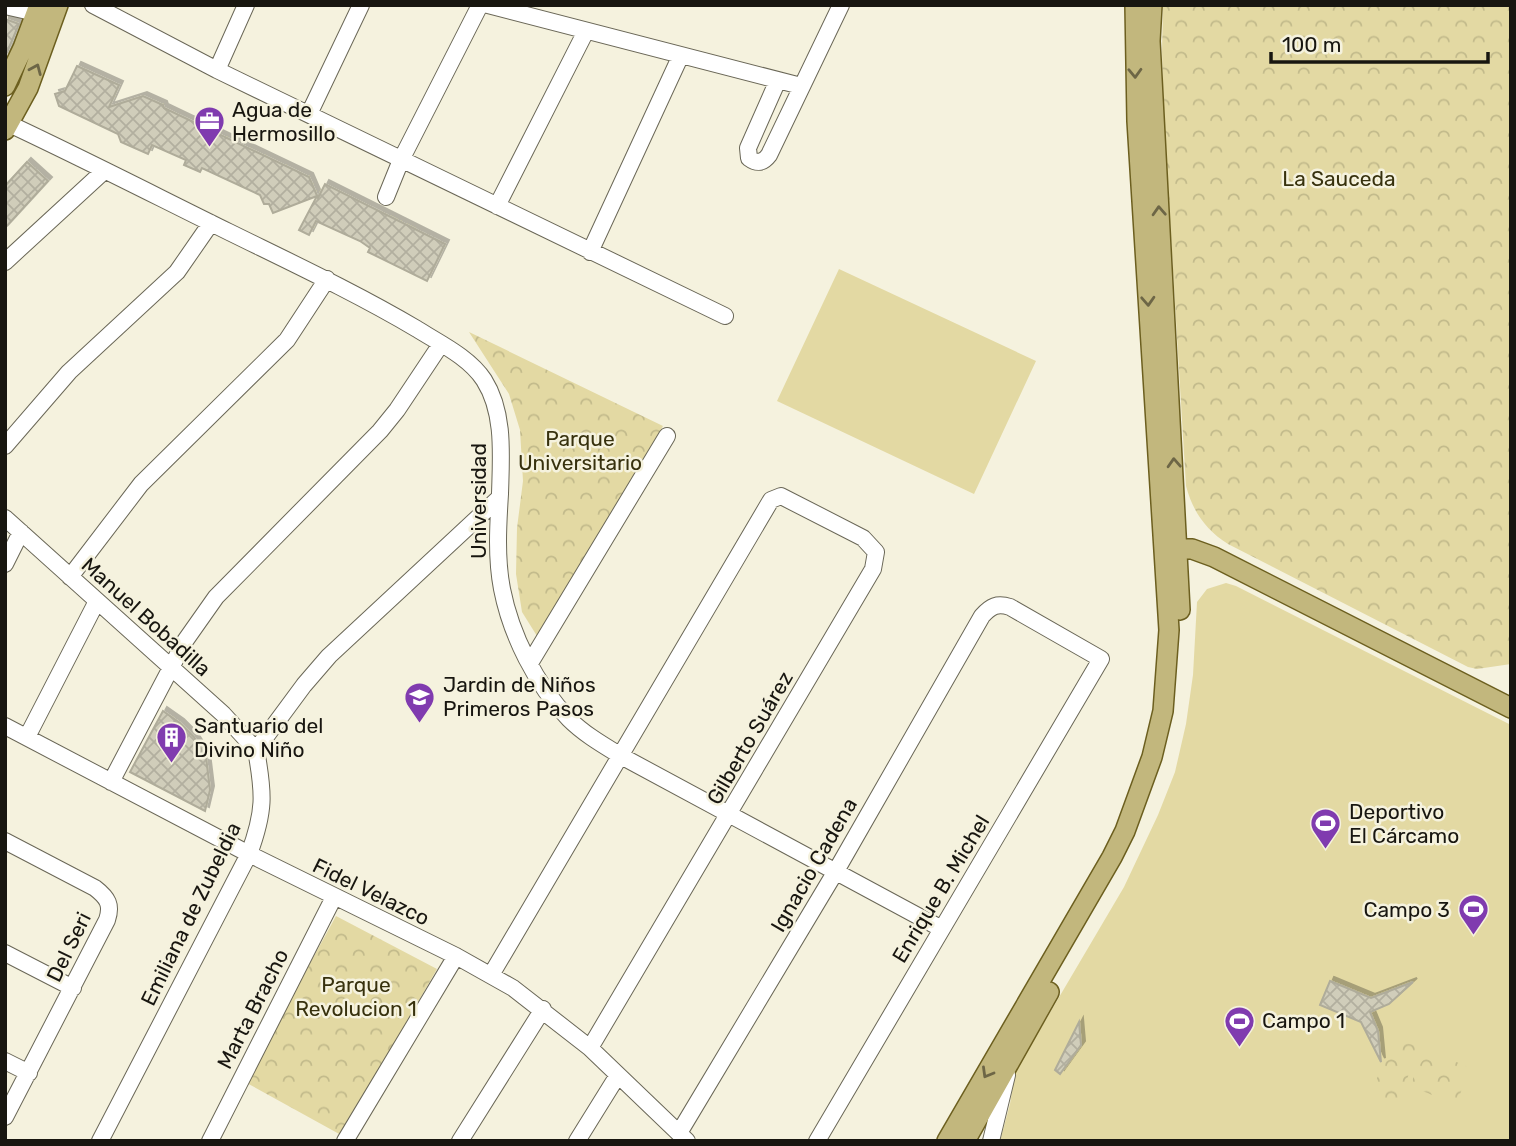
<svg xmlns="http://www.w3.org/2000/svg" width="1516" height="1146" viewBox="0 0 1516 1146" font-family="Rubik,sans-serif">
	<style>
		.grass { fill: #e3d9a3 }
		.forest { fill: url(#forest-crowns) }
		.building { fill: url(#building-cross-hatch); stroke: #afac9a; stroke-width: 2; filter: url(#shadow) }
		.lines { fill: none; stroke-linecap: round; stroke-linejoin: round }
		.minor-casing { stroke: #6a6757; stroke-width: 18 }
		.major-casing { stroke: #6c5f1f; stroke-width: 22 }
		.minor { stroke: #fff; stroke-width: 16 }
		.major { stroke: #c2b77d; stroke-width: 19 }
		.oneway { stroke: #6d6646 }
		.labels { text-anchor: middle; stroke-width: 5; stroke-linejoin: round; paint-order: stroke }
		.poi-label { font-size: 21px; fill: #181610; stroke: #f5f2de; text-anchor: start }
		.park-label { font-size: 21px; fill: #37310d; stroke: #f5f2de }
		.street-label { font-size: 21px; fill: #181610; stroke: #f5f2de }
	</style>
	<defs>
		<pattern id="forest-crowns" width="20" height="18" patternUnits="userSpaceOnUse" patternTransform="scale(1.75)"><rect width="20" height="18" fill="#e3d9a3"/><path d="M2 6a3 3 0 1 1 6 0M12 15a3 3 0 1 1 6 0" fill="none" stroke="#c2ba8b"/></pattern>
		<pattern id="building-cross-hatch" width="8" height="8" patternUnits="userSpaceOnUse" patternTransform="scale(1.75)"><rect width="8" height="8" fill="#d0cdba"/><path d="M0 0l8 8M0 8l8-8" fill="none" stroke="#b2af9f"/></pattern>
		<filter id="shadow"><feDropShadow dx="4" dy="-4" stdDeviation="0" flood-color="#0004"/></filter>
	</defs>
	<rect width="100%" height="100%" fill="#f5f2de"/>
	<!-- grass -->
	<path class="grass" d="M 839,269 L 1036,361 L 974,494 L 777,401 Z
		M 1226,583 L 1236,586 L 1511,725 L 1511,1141 L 1000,1141 L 1010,1104 L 1015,1072 L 1124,887 L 1158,815 L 1175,772 L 1186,724 L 1193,675 L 1197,602 L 1207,589 Z"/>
	<!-- forest -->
	<path class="forest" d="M 1163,5 L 1511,5 L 1511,664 L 1477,669 L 1468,667 L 1228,544 C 1206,530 1193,512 1186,486 L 1164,121 L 1162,52 Z
		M 469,332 L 663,426 L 537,636 L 522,612 L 516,574 L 517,528 L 523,481 L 520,430 L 509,394 Z
		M 336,916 L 437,969 L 341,1135 L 245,1082 Z
		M 1405,1043 L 1415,1045 L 1421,1051 L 1410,1066 L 1405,1093 L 1396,1101 L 1378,1097 L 1374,1091 C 1377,1074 1387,1047 1405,1043 Z
		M 1427,1049 L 1470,1068 L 1456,1105 L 1413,1087 C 1411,1065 1425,1066 1427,1049 Z"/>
	<!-- building -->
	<path class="building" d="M 5,19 L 19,24 L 5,57 Z
		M 77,66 L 119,85 L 109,107 L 143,96 L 163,105 L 164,108 L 309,177 L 318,198 L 325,184 L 445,244 L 427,281 L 368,252 L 370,248 L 360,241 L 316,221 L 309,235 L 299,230 L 317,196 L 273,213 L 269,204 L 264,204 L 260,195 L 202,168 L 200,172 L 184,165 L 186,160 L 152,145 L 148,154 L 121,142 L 118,134 L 59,106 L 55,94 L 65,91 Z
		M 27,162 L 48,181 L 5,228 L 5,186 Z
		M 163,711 L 180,723 L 194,737 L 206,757 L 210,790 L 205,811 L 130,772 Z
		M 1330,981 L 1371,998 L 1413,982 L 1389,1004 L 1370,1012 L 1378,1031 L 1381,1062 L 1361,1022 L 1320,1005 Z
		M 1079,1022 L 1081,1045 L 1060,1074 L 1055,1070 Z"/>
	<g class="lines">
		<defs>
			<path id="minor" d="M 93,5 L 217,70 L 725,316
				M 488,5 L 801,86
				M 5,6 L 36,13 L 47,13
				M 217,70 L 246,5
				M 778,80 L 748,148 L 749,158 C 757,164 763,163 769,155 L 841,5
				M 309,114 L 361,5
				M 5,122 C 80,157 154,195 229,232 C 292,263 356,293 417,329 C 439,343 469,357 484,380 C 505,413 501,456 500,494 C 498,525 496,558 502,589 C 511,635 536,685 569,719 C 584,734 603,745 621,756 L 942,929
				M 386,197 L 401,160 L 480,5
				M 497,206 L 586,31
				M 590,252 L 681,55
				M 5,262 L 104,171
				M 5,446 L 69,372 L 177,272 L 211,223
				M 5,518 L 223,714 L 256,750
				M 5,564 L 21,532
				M 70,577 L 141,484 L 287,340 L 327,279
				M 530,663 L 667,436
				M 5,726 L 249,854 L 456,956 L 513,988 L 590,1048 L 687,1141
				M 27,737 L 97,601
				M 111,782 L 185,641 L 216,597 L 380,431 L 397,410 L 441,344
				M 5,841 L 95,888 C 108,898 112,905 107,920 L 5,1117
				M 5,953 L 73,988
				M 491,975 L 771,500 L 781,496 L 863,538 L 876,552 L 873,569 L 590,1048
				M 5,1061 L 29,1073
				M 679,1133 L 836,871 L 982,616 C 991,606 997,603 1010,607 L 1101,659 L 817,1141
				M 100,1141 L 249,854 C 265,811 264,794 256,750 L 304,685 L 329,656 L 499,498
				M 210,1141 L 334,897
				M 345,1141 L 456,956
				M 460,1141 L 543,1009
				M 577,1141 L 618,1075
				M 991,1141 L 1007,1075"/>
			<path id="major" d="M 1152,5 L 1150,41 L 1180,610
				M 5,86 L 23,48 L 39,5
				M 5,130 L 28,88 L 58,5
				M 1165,548 L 1192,549 L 1214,557 L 1511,708
				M 947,1141 L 1112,857 L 1125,831 L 1152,757 L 1163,711 L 1169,630 L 1137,121 L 1135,5
				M 965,1141 L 1049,992"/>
		</defs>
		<!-- minor casing -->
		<use href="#minor" class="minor-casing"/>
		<!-- major casing -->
		<use href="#major" class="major-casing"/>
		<!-- minor -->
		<use href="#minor" class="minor"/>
		<!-- major -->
		<use href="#major" class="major"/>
	</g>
	<!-- one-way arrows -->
	<defs><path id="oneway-chevron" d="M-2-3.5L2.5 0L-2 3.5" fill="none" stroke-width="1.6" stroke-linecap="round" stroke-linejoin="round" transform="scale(1.75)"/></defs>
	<g class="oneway">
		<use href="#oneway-chevron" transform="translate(36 69) rotate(-67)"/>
		<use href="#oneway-chevron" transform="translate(1135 73) rotate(88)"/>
		<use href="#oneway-chevron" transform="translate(1159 211) rotate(-93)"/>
		<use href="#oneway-chevron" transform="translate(1148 301) rotate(87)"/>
		<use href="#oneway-chevron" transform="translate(1174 463) rotate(-93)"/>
		<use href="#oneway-chevron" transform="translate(987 1073) rotate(120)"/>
	</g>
	<!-- icons -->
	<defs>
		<symbol id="office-pin" viewBox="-11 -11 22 30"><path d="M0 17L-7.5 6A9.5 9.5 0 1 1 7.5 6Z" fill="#803baf" stroke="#f5f2de"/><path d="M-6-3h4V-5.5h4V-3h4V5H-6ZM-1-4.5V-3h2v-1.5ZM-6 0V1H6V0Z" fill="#fff"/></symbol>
		<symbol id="school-pin" viewBox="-11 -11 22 30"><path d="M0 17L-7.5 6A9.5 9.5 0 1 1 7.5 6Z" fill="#803baf" stroke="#f5f2de"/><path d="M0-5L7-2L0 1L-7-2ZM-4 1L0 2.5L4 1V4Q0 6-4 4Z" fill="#fff"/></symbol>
		<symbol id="building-pin" viewBox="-11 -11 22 30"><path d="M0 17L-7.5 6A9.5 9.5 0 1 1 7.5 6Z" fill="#803baf" stroke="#f5f2de"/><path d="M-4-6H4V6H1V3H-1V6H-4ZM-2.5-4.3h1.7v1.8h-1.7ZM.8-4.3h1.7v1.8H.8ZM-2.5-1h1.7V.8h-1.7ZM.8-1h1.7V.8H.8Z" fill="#fff"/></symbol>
		<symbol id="stadium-pin" viewBox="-11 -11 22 30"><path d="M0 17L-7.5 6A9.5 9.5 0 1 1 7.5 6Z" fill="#803baf" stroke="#f5f2de"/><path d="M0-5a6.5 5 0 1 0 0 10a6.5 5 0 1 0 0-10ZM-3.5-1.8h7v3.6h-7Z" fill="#fff"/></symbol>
	</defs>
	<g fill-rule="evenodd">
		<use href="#office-pin" x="192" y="104" width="35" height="47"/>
		<use href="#school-pin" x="402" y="680" width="35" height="47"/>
		<use href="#building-pin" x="154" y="720" width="35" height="47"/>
		<use href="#stadium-pin" x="1308" y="806" width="35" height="47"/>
		<use href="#stadium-pin" x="1456" y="892" width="35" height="47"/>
		<use href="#stadium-pin" x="1222" y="1004" width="35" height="47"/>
	</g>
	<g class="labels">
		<!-- poi labels -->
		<g class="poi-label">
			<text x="232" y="117">Agua de<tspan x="232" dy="24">Hermosillo</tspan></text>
			<text x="443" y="692">Jardin de Niños<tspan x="443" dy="24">Primeros Pasos</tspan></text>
			<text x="194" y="733">Santuario del<tspan x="194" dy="24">Divino Niño</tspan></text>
			<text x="1349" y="819">Deportivo<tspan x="1349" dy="24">El Cárcamo</tspan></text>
			<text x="1450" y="917" text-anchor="end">Campo 3</text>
			<text x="1262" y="1028">Campo 1</text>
		</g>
		<!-- park labels -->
		<g class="park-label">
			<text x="1339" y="186">La Sauceda</text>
			<text x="580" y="446">Parque<tspan x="580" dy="24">Universitario</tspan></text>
			<text x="356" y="992">Parque<tspan x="356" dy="24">Revolucion 1</tspan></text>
		</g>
		<!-- street labels -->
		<g class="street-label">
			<text transform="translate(479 501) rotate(-90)" y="7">Universidad</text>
			<text transform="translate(146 617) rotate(42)" y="7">Manuel Bobadilla</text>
			<text transform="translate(750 738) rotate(-60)" y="7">Gilberto Suárez</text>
			<text transform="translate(814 865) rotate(-60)" y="7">Ignacio Cadena</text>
			<text transform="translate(941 889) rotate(-59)" y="7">Enrique B. Michel</text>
			<text transform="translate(371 892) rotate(26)" y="7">Fidel Velazco</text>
			<text transform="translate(191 914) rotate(-64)" y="7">Emiliana de Zubeldia</text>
			<text transform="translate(69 947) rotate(-64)" y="7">Del Seri</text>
			<text transform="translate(253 1009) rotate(-63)" y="7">Marta Bracho</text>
		</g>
	</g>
	<!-- border -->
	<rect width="1516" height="1146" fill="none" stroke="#181610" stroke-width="14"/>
	<!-- scale -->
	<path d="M1271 52v10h217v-10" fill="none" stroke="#181610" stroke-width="3.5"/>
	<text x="1282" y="52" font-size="21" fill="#181610" stroke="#f5f2de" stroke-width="5" paint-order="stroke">100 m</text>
</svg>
